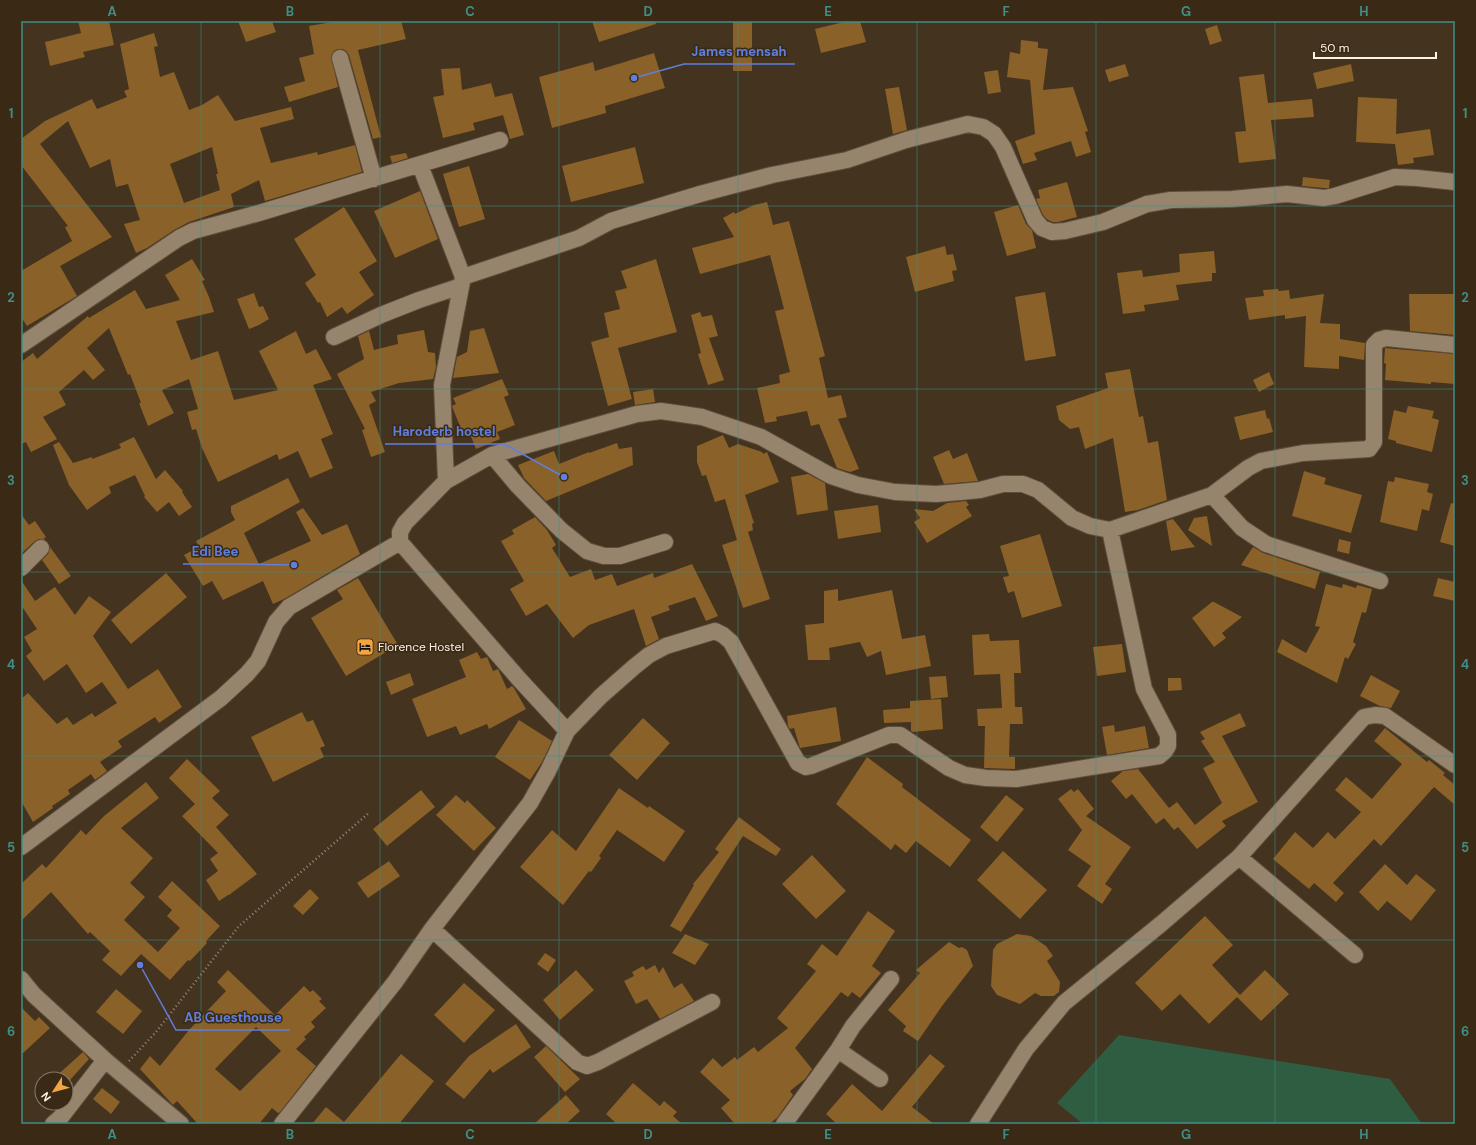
<svg xmlns="http://www.w3.org/2000/svg" width="1476" height="1145" viewBox="0 0 1476 1145" font-family="'DM Sans',sans-serif">
	<style>
		.green { fill: #2f5d41 }
		.building { fill: #8a6128; fill-rule: evenodd }
		.lines { fill: none; stroke-linecap: round; stroke-linejoin: round }
		.minor-casing { stroke: #5d4f3c; stroke-width: 18 }
		.path { stroke: #968878; stroke-width: 2.5; stroke-dasharray: 1 3; stroke-linecap: butt }
		.minor { stroke: #97846d; stroke-width: 16 }
		.grid { fill: none; stroke: #3f8f86; stroke-width: 1; stroke-opacity: 0.55 }
		.labels { text-anchor: middle; stroke-width: 3; stroke-linejoin: round; paint-order: stroke }
		.poi-label { font-size: 12px; fill: #fdf2e6; stroke: #392915; text-anchor: start }
		.leader { fill: none; stroke: #607fdc; stroke-width: 1.5 }
		.callout-dot { fill: #607fdc; stroke: #392915; stroke-width: 1.5 }
		.callout-label { font-size: 13px; text-anchor: middle; font-weight: bold; fill: #607fdc; stroke: #392915; stroke-width: 3; stroke-linejoin: round; paint-order: stroke }
		.neatline { fill: none; stroke: #3f8f86; stroke-width: 1.5 }
		.grid-label { font-size: 13px; text-anchor: middle; font-weight: bold; fill: #3f8f86 }
	</style>
	<rect width="100%" height="100%" fill="#44331f"/>
	<!-- green -->
	<path class="green" d="M 1119,1035 L 1390,1079 L 1422,1124 L 1083,1124 L 1057,1103 Z"/>
	<!-- building -->
	<path class="building" d="M 78,21 L 109,21 L 114,45 L 83,52 L 85,57 L 50,66 L 45,42 L 81,33 Z
		M 238,21 L 272,21 L 276,32 L 246,42 Z
		M 338,21 L 401,21 L 406,39 L 358,50 L 381,137 L 373,139 L 349,55 L 347,52 L 343,49 L 338,49 L 334,51 L 331,56 L 338,87 L 289,102 L 284,87 L 305,81 L 299,58 L 314,54 L 309,26 Z
		M 592,21 L 655,21 L 656,24 L 599,42 Z
		M 733,21 L 752,21 L 752,71 L 733,71 Z
		M 848,21 L 860,21 L 866,42 L 821,53 L 815,29 Z
		M 1217,25 L 1222,41 L 1210,45 L 1205,29 Z
		M 154,33 L 158,46 L 154,47 L 160,77 L 174,72 L 189,110 L 202,105 L 218,95 L 235,121 L 291,107 L 294,119 L 260,128 L 271,163 L 317,152 L 318,155 L 355,145 L 362,172 L 265,201 L 259,180 L 231,194 L 234,207 L 189,222 L 174,230 L 147,248 L 136,253 L 124,224 L 140,220 L 128,184 L 116,187 L 110,159 L 90,168 L 68,121 L 40,144 L 112,237 L 60,266 L 77,296 L 27,326 L 21,317 L 21,271 L 72,241 L 65,227 L 68,226 L 21,165 L 21,139 L 45,121 L 92,99 L 97,109 L 127,97 L 124,91 L 129,89 L 120,44 ZM 212,147 L 218,174 L 216,174 L 220,190 L 184,203 L 170,164 Z
		M 1021,40 L 1038,42 L 1038,48 L 1048,49 L 1043,90 L 1073,87 L 1088,131 L 1085,132 L 1091,152 L 1076,157 L 1071,141 L 1034,153 L 1037,160 L 1023,164 L 1015,141 L 1035,134 L 1030,80 L 1007,77 L 1010,52 L 1020,54 Z
		M 654,53 L 665,88 L 605,106 L 606,113 L 552,128 L 539,77 L 593,62 L 595,71 Z
		M 1125,64 L 1129,76 L 1109,82 L 1105,70 Z
		M 1351,64 L 1354,81 L 1317,89 L 1313,73 Z
		M 460,68 L 462,90 L 491,83 L 495,97 L 512,93 L 524,135 L 510,139 L 503,115 L 473,123 L 475,130 L 443,138 L 433,97 L 444,95 L 441,69 Z
		M 998,70 L 1001,92 L 988,94 L 984,72 Z
		M 1264,74 L 1268,103 L 1312,99 L 1314,117 L 1271,120 L 1276,159 L 1239,163 L 1235,132 L 1246,131 L 1239,77 Z
		M 899,87 L 907,130 L 893,134 L 885,89 Z
		M 1358,97 L 1397,99 L 1396,134 L 1430,129 L 1434,155 L 1413,158 L 1414,163 L 1398,165 L 1395,144 L 1356,142 Z
		M 635,147 L 644,183 L 571,202 L 562,166 Z
		M 406,153 L 408,158 L 392,163 L 390,156 Z
		M 469,166 L 485,219 L 459,227 L 443,174 Z
		M 1303,177 L 1330,180 L 1329,188 L 1324,188 L 1302,186 Z
		M 1067,182 L 1077,217 L 1058,222 L 1053,222 L 1048,220 L 1043,215 L 1036,199 L 1040,198 L 1038,190 Z
		M 420,191 L 438,239 L 395,258 L 374,211 Z
		M 767,202 L 773,225 L 789,221 L 825,356 L 819,358 L 828,398 L 841,395 L 847,417 L 838,419 L 859,469 L 850,472 L 837,468 L 819,424 L 811,426 L 807,411 L 776,417 L 777,421 L 765,423 L 757,388 L 780,383 L 779,375 L 790,372 L 775,311 L 784,309 L 770,255 L 700,274 L 692,248 L 734,237 L 723,218 L 734,212 L 735,214 L 754,205 Z
		M 1018,205 L 1026,224 L 1032,230 L 1036,248 L 1007,256 L 994,212 Z
		M 344,207 L 377,261 L 359,272 L 374,295 L 347,314 L 342,307 L 327,317 L 320,302 L 318,303 L 305,283 L 316,275 L 294,239 Z
		M 945,246 L 947,255 L 953,254 L 957,270 L 952,271 L 954,281 L 915,292 L 906,257 Z
		M 1214,251 L 1216,273 L 1212,273 L 1212,281 L 1176,285 L 1179,300 L 1144,305 L 1145,311 L 1123,314 L 1117,273 L 1142,270 L 1143,277 L 1180,272 L 1179,254 Z
		M 192,259 L 205,280 L 202,281 L 209,297 L 214,312 L 176,321 L 191,360 L 218,351 L 234,400 L 278,390 L 259,351 L 296,331 L 306,354 L 316,349 L 332,379 L 313,385 L 333,434 L 321,439 L 333,468 L 310,478 L 298,451 L 279,460 L 277,454 L 218,482 L 202,448 L 196,429 L 192,430 L 187,412 L 198,409 L 189,379 L 162,390 L 174,413 L 148,426 L 139,403 L 141,403 L 130,374 L 128,375 L 109,328 L 87,348 L 105,370 L 93,380 L 84,370 L 59,392 L 66,405 L 43,417 L 57,439 L 31,452 L 26,442 L 21,444 L 21,362 L 33,353 L 37,359 L 88,316 L 89,318 L 135,290 L 146,309 L 180,300 L 165,275 Z
		M 656,259 L 677,332 L 618,348 L 632,399 L 608,406 L 591,342 L 609,337 L 604,313 L 620,309 L 615,291 L 627,288 L 621,271 Z
		M 1278,289 L 1279,291 L 1289,290 L 1290,299 L 1324,294 L 1320,323 L 1340,324 L 1340,339 L 1365,343 L 1364,360 L 1339,356 L 1339,369 L 1304,367 L 1306,316 L 1285,319 L 1285,315 L 1249,320 L 1245,298 L 1264,296 L 1263,290 Z
		M 1045,292 L 1056,356 L 1025,361 L 1015,297 Z
		M 254,293 L 259,307 L 263,306 L 269,319 L 259,325 L 249,329 L 237,299 Z
		M 1409,294 L 1455,294 L 1455,335 L 1410,331 Z
		M 700,312 L 702,317 L 712,315 L 718,336 L 709,338 L 724,380 L 708,385 L 698,354 L 701,353 L 691,315 Z
		M 484,328 L 499,373 L 453,378 L 457,357 L 467,352 L 470,331 Z
		M 424,330 L 428,352 L 435,353 L 436,367 L 433,379 L 399,383 L 371,392 L 376,401 L 369,405 L 385,452 L 371,457 L 362,430 L 365,429 L 337,374 L 364,359 L 358,336 L 369,331 L 374,350 L 398,344 L 397,335 Z
		M 1385,348 L 1455,354 L 1455,384 L 1431,382 L 1431,384 L 1385,380 L 1386,364 L 1384,363 Z
		M 1130,369 L 1139,417 L 1143,416 L 1148,443 L 1158,441 L 1167,500 L 1138,510 L 1125,512 L 1113,438 L 1085,449 L 1079,427 L 1070,429 L 1059,420 L 1056,406 L 1108,388 L 1105,373 Z
		M 1269,372 L 1274,384 L 1259,392 L 1253,380 Z
		M 502,379 L 509,395 L 504,397 L 515,425 L 497,432 L 500,439 L 476,449 L 470,434 L 464,436 L 453,409 L 452,406 L 456,404 L 453,398 Z
		M 653,389 L 655,402 L 635,405 L 633,392 Z
		M 1408,406 L 1434,411 L 1432,418 L 1439,420 L 1432,452 L 1396,443 L 1396,441 L 1388,439 L 1394,410 L 1406,413 Z
		M 1265,410 L 1267,419 L 1269,418 L 1273,432 L 1240,440 L 1234,417 Z
		M 723,435 L 729,448 L 738,444 L 762,452 L 763,454 L 767,452 L 779,482 L 745,495 L 754,523 L 752,524 L 753,530 L 748,532 L 770,599 L 743,608 L 722,545 L 737,540 L 725,499 L 715,502 L 706,475 L 702,476 L 697,462 L 697,446 Z
		M 134,437 L 156,479 L 165,470 L 183,491 L 182,492 L 192,507 L 179,516 L 169,502 L 157,512 L 144,497 L 145,496 L 135,475 L 109,487 L 111,493 L 87,510 L 69,485 L 53,445 L 59,442 L 73,463 L 92,457 L 92,459 L 121,448 L 119,444 Z
		M 617,443 L 619,449 L 632,447 L 633,465 L 546,501 L 524,478 L 518,465 L 554,451 L 559,464 L 589,452 L 589,453 Z
		M 949,450 L 953,459 L 967,453 L 978,481 L 944,484 L 933,457 Z
		M 1304,471 L 1326,478 L 1324,484 L 1362,495 L 1351,533 L 1292,516 Z
		M 808,474 L 825,483 L 828,510 L 797,515 L 791,477 Z
		M 1395,477 L 1429,484 L 1427,492 L 1433,494 L 1429,511 L 1422,509 L 1417,531 L 1380,522 L 1388,481 L 1394,482 Z
		M 288,478 L 300,502 L 244,533 L 259,564 L 311,541 L 296,512 L 303,508 L 322,535 L 347,524 L 360,554 L 286,598 L 273,604 L 263,581 L 223,600 L 212,581 L 203,586 L 184,555 L 199,547 L 196,541 L 235,520 L 231,512 L 231,506 Z
		M 966,501 L 969,505 L 966,507 L 972,516 L 927,543 L 914,522 L 920,518 L 914,509 L 933,511 L 947,503 Z
		M 1451,503 L 1455,504 L 1455,546 L 1440,542 Z
		M 878,505 L 881,532 L 838,539 L 834,511 Z
		M 21,514 L 29,525 L 35,521 L 46,537 L 44,538 L 45,540 L 39,539 L 35,541 L 21,554 Z
		M 1207,516 L 1212,546 L 1188,530 L 1194,518 Z
		M 535,517 L 547,530 L 556,545 L 552,548 L 570,577 L 591,569 L 595,580 L 612,574 L 617,586 L 653,573 L 654,578 L 692,564 L 718,616 L 706,621 L 695,597 L 668,606 L 670,610 L 651,617 L 659,639 L 646,646 L 634,609 L 589,625 L 573,638 L 547,604 L 526,616 L 510,589 L 524,581 L 501,541 L 514,534 L 512,530 Z
		M 1173,519 L 1195,547 L 1171,551 L 1166,521 Z
		M 1040,534 L 1062,606 L 1022,618 L 1014,591 L 1008,593 L 1003,577 L 1009,576 L 1000,546 Z
		M 1339,539 L 1351,542 L 1349,554 L 1337,551 Z
		M 50,547 L 71,576 L 59,584 L 42,560 L 48,554 Z
		M 1253,547 L 1263,553 L 1320,572 L 1315,589 L 1241,565 Z
		M 166,573 L 187,597 L 131,644 L 111,620 Z
		M 358,578 L 398,645 L 346,676 L 311,618 L 343,599 L 337,590 Z
		M 1438,578 L 1455,582 L 1455,601 L 1433,596 Z
		M 21,580 L 35,601 L 55,587 L 75,615 L 89,596 L 111,612 L 93,636 L 128,689 L 158,669 L 182,707 L 159,723 L 155,717 L 118,741 L 122,747 L 100,762 L 107,771 L 95,780 L 91,774 L 68,790 L 70,794 L 52,806 L 53,808 L 33,822 L 21,801 L 21,699 L 28,693 L 57,724 L 67,717 L 73,725 L 92,713 L 95,717 L 117,703 L 102,682 L 86,693 L 67,664 L 44,681 L 26,656 L 32,651 L 24,637 L 37,629 L 21,605 Z
		M 1326,584 L 1342,588 L 1343,584 L 1356,588 L 1357,585 L 1372,589 L 1366,613 L 1362,612 L 1353,642 L 1356,644 L 1348,659 L 1345,657 L 1337,683 L 1277,652 L 1282,639 L 1306,653 L 1320,627 L 1315,626 Z
		M 838,589 L 838,601 L 892,590 L 902,639 L 925,635 L 931,666 L 886,675 L 881,651 L 867,657 L 860,642 L 829,648 L 830,660 L 808,660 L 805,625 L 824,623 L 824,591 Z
		M 1212,602 L 1214,602 L 1242,617 L 1222,633 L 1226,638 L 1214,647 L 1192,618 Z
		M 989,634 L 990,641 L 1019,640 L 1021,673 L 1014,673 L 1015,707 L 1022,707 L 1023,724 L 1010,724 L 1009,757 L 1015,757 L 1015,769 L 984,768 L 985,726 L 978,726 L 977,709 L 1002,708 L 1000,674 L 974,675 L 972,635 Z
		M 1122,644 L 1126,672 L 1097,676 L 1093,647 Z
		M 477,652 L 481,659 L 487,657 L 493,671 L 498,669 L 507,689 L 512,686 L 514,688 L 526,709 L 489,729 L 487,724 L 460,735 L 456,726 L 427,737 L 412,699 L 466,677 L 459,660 Z
		M 410,673 L 414,685 L 391,695 L 386,682 Z
		M 1371,675 L 1400,691 L 1391,708 L 1380,706 L 1360,696 Z
		M 946,676 L 948,697 L 931,699 L 929,677 Z
		M 1168,678 L 1181,678 L 1182,690 L 1168,691 Z
		M 941,699 L 943,729 L 913,732 L 911,731 L 911,722 L 884,723 L 883,710 L 910,708 L 910,701 Z
		M 836,707 L 841,741 L 800,748 L 794,728 L 790,729 L 788,726 L 787,716 Z
		M 302,712 L 307,722 L 313,720 L 325,746 L 320,748 L 324,757 L 273,782 L 251,737 Z
		M 1240,713 L 1246,726 L 1222,736 L 1258,802 L 1222,821 L 1226,826 L 1197,849 L 1178,827 L 1174,830 L 1164,818 L 1156,824 L 1132,794 L 1126,799 L 1111,781 L 1123,771 L 1138,769 L 1169,808 L 1177,802 L 1195,825 L 1222,803 L 1203,768 L 1215,762 L 1201,741 L 1205,739 L 1200,732 Z
		M 643,718 L 670,743 L 637,780 L 609,755 Z
		M 519,720 L 552,741 L 542,762 L 530,780 L 495,757 Z
		M 1114,725 L 1115,732 L 1145,726 L 1149,748 L 1107,755 L 1102,727 Z
		M 1385,728 L 1427,762 L 1429,760 L 1445,773 L 1443,775 L 1455,785 L 1455,805 L 1434,787 L 1381,846 L 1374,839 L 1333,883 L 1344,893 L 1336,902 L 1314,883 L 1309,889 L 1273,859 L 1295,832 L 1313,848 L 1328,832 L 1335,839 L 1361,812 L 1335,790 L 1346,777 L 1372,799 L 1402,764 L 1374,741 Z
		M 867,757 L 903,784 L 902,787 L 971,840 L 950,867 L 916,841 L 906,853 L 895,844 L 891,850 L 836,804 Z
		M 187,759 L 220,791 L 212,798 L 229,815 L 216,827 L 257,874 L 229,895 L 228,895 L 219,901 L 206,880 L 218,871 L 210,859 L 218,853 L 182,816 L 195,804 L 169,778 Z
		M 146,782 L 159,798 L 121,828 L 153,858 L 130,883 L 145,897 L 124,920 L 158,952 L 180,928 L 167,916 L 172,910 L 158,897 L 172,881 L 220,926 L 206,941 L 207,943 L 190,961 L 188,960 L 170,980 L 141,954 L 121,976 L 102,960 L 110,951 L 90,932 L 88,934 L 51,892 L 21,921 L 21,884 L 42,864 L 46,868 L 81,830 L 86,835 L 104,816 Z
		M 619,788 L 648,808 L 649,806 L 685,831 L 664,862 L 617,830 L 599,856 L 601,858 L 591,872 L 589,871 L 563,905 L 520,867 L 552,830 L 576,851 Z
		M 1071,789 L 1074,792 L 1078,789 L 1094,809 L 1086,816 L 1131,847 L 1105,884 L 1112,889 L 1102,904 L 1077,886 L 1091,866 L 1068,850 L 1082,830 L 1058,799 Z
		M 421,790 L 435,807 L 387,846 L 373,829 Z
		M 456,795 L 465,803 L 467,800 L 496,828 L 474,851 L 436,815 Z
		M 1006,795 L 1024,809 L 997,842 L 980,827 Z
		M 739,817 L 781,849 L 776,856 L 743,836 L 681,932 L 670,926 L 694,885 L 693,884 L 719,852 L 715,849 Z
		M 1003,851 L 1047,890 L 1020,919 L 977,880 Z
		M 812,855 L 846,891 L 816,919 L 782,884 Z
		M 389,861 L 400,876 L 368,898 L 357,883 Z
		M 1385,864 L 1407,885 L 1416,874 L 1436,890 L 1411,921 L 1387,901 L 1378,911 L 1359,892 Z
		M 310,889 L 319,898 L 303,915 L 293,906 Z
		M 868,911 L 895,931 L 872,966 L 881,973 L 860,998 L 852,992 L 848,997 L 841,992 L 795,1048 L 812,1069 L 805,1079 L 790,1091 L 793,1095 L 777,1118 L 769,1124 L 735,1124 L 721,1108 L 730,1100 L 700,1072 L 713,1058 L 722,1067 L 735,1057 L 737,1060 L 754,1047 L 758,1052 L 788,1028 L 777,1018 L 816,971 L 807,964 L 822,944 L 837,956 Z
		M 1205,916 L 1233,945 L 1212,965 L 1240,995 L 1265,970 L 1289,994 L 1261,1021 L 1237,997 L 1209,1024 L 1180,994 L 1162,1011 L 1135,983 Z
		M 685,934 L 709,944 L 695,965 L 672,953 Z
		M 1017,934 L 1031,936 L 1046,946 L 1053,956 L 1047,961 L 1060,982 L 1059,992 L 1054,996 L 1041,996 L 1035,993 L 1020,1004 L 997,995 L 991,986 L 993,950 L 997,944 Z
		M 949,942 L 959,948 L 962,947 L 967,950 L 973,966 L 942,1006 L 918,1041 L 903,1031 L 906,1026 L 888,1010 L 920,973 L 916,970 Z
		M 545,953 L 556,960 L 548,972 L 537,964 Z
		M 655,965 L 659,973 L 663,967 L 674,988 L 682,983 L 694,1001 L 660,1019 L 647,999 L 636,1004 L 624,981 L 634,976 L 632,972 L 643,966 L 646,970 Z
		M 228,970 L 275,1015 L 304,986 L 310,992 L 313,990 L 322,999 L 319,1001 L 326,1008 L 311,1022 L 315,1027 L 304,1037 L 306,1039 L 296,1049 L 316,1066 L 280,1112 L 278,1113 L 272,1108 L 259,1124 L 198,1124 L 177,1101 L 173,1105 L 140,1069 L 150,1056 L 160,1066 L 189,1030 L 226,991 L 217,982 ZM 256,1027 L 281,1051 L 240,1091 L 215,1069 Z
		M 576,970 L 594,990 L 560,1020 L 543,1000 Z
		M 464,983 L 495,1010 L 464,1043 L 434,1015 Z
		M 116,989 L 142,1011 L 123,1034 L 96,1012 Z
		M 21,1007 L 35,1021 L 39,1017 L 50,1028 L 21,1055 Z
		M 516,1024 L 531,1047 L 493,1073 L 490,1069 L 464,1099 L 445,1084 L 469,1056 Z
		M 546,1046 L 580,1079 L 565,1092 L 534,1057 Z
		M 83,1052 L 89,1059 L 70,1080 L 73,1084 L 66,1090 L 66,1079 L 53,1079 Z
		M 401,1054 L 434,1081 L 399,1124 L 312,1124 L 326,1107 L 344,1122 Z
		M 930,1054 L 945,1066 L 912,1107 L 934,1124 L 837,1124 L 826,1114 L 852,1084 L 882,1111 Z
		M 633,1083 L 660,1106 L 664,1101 L 677,1112 L 673,1116 L 682,1124 L 617,1124 L 606,1114 Z
		M 102,1088 L 120,1102 L 111,1114 L 93,1099 Z
		M 566,1095 L 580,1111 L 566,1124 L 534,1124 Z"/>
	<g class="lines">
		<defs>
			<path id="minor" d="M 340,58 L 374,179
				M 420,165 L 463,277 L 442,385 L 446,481
				M 463,277 L 579,238 L 611,221 L 700,194 L 772,175 L 847,160 L 906,140 L 968,124 L 983,127 L 994,134 L 1003,147 L 1035,220 L 1042,228 L 1052,232 L 1065,231 L 1103,222 L 1147,204 L 1171,200 L 1232,199 L 1287,194 L 1324,198 L 1335,196 L 1395,177 L 1417,178 L 1455,182
				M 334,337 L 381,315 L 419,300 L 461,286
				M 21,345 L 179,238 L 193,231 L 259,213 L 500,140
				M 492,455 L 518,486 L 561,530 L 587,551 L 604,556 L 620,556 L 665,542
				M 1212,495 L 1242,528 L 1266,544 L 1380,581
				M 400,542 L 519,679 L 567,731
				M 21,568 L 41,548
				M 21,847 L 221,698 L 247,674 L 258,661 L 276,622 L 289,607 L 400,542 L 400,532 L 405,523 L 446,481 L 492,455 L 637,414 L 661,411 L 702,417 L 761,437 L 831,476 L 858,485 L 895,492 L 936,494 L 960,492 L 980,490 L 1003,484 L 1023,484 L 1038,490 L 1072,518 L 1090,526 L 1110,530 L 1212,495 L 1248,468 L 1261,461 L 1303,453 L 1369,449 L 1374,442 L 1374,345 L 1379,340 L 1386,338 L 1455,345
				M 1239,857 L 1355,955
				M 432,929 L 577,1062 L 587,1066 L 598,1062 L 712,1002
				M 21,979 L 34,995 L 105,1060 L 181,1124
				M 838,1050 L 880,1079
				M 53,1124 L 61,1117 L 105,1060
				M 282,1124 L 395,982 L 432,929 L 530,803 L 548,771 L 567,731 L 601,696 L 634,667 L 649,655 L 666,646 L 715,631 L 723,635 L 731,642 L 798,763 L 806,767 L 811,766 L 889,735 L 900,735 L 949,768 L 965,775 L 986,778 L 1016,779 L 1159,756 L 1165,751 L 1168,746 L 1168,735 L 1144,689 L 1110,530
				M 784,1124 L 838,1050 L 853,1026 L 891,979
				M 978,1124 L 1026,1049 L 1064,1003 L 1161,924 L 1239,857 L 1364,717 L 1375,715 L 1385,716 L 1455,765"/>
		</defs>
		<!-- minor casing -->
		<use href="#minor" class="minor-casing"/>
		<!-- path -->
		<path class="path" d="M 129,1061 L 156,1032 L 239,926 L 370,812"/>
		<!-- minor -->
		<use href="#minor" class="minor"/>
	</g>
	<!-- grid -->
	<path class="grid" d="M 201,21 L 201,1124M 380,21 L 380,1124M 559,21 L 559,1124M 738,21 L 738,1124M 917,21 L 917,1124M 1096,21 L 1096,1124M 1275,21 L 1275,1124M 21,206 L 1455,206M 21,389 L 1455,389M 21,572 L 1455,572M 21,756 L 1455,756M 21,940 L 1455,940"/>
	<!-- icons -->
	<defs>
		<symbol id="hotel-square" viewBox="-11 -11 22 22"><rect x="-9" y="-9" width="18" height="18" rx="4" fill="#f2a541" stroke="#392915"/><path d="M-6-4.5h1.5V1H6V5H4.5V3h-9V5H-6ZM-4 0a1.8 1.8 0 1 1 3.6 0ZM.5 0V-2.5h3Q6-2.5 6 0Z" fill="#111"/></symbol>
	</defs>
	<g fill-rule="evenodd">
		<use href="#hotel-square" x="355" y="637" width="20" height="20"/>
	</g>
	<g class="labels">
		<!-- poi labels -->
		<g class="poi-label">
			<text x="378" y="651">Florence Hostel</text>
		</g>
	</g>
	<!-- callouts -->
	<path class="leader" d="M634 78L684 64H795M564 477L504 444H385M294 565L246 564H183M140 965L176 1030H290"/>
	<g class="callout-dot">
		<circle cx="634" cy="78" r="4"/>
		<circle cx="564" cy="477" r="4"/>
		<circle cx="294" cy="565" r="4"/>
		<circle cx="140" cy="965" r="4"/>
	</g>
	<g class="callout-label">
		<text x="739" y="56">James mensah</text>
		<text x="444" y="436">Haroderb hostel</text>
		<text x="215" y="556">Edi Bee</text>
		<text x="233" y="1022">AB Guesthouse</text>
	</g>
	<!-- border -->
	<rect width="1476" height="1145" fill="none" stroke="#392915" stroke-width="44"/>
	<!-- north arrow -->
	<g transform="translate(54 1091) rotate(234)"><circle r="19" fill="#392915" stroke="#877969"/>
	<path d="M0-3L7 15L0 10L-7 15Z" fill="#f2a541"/>
	<text y="-6" font-size="11" font-weight="bold" text-anchor="middle" fill="#fdf2e6">N</text>
	</g>
	<!-- scale -->
	<path d="M1314 52v6h122v-6" fill="none" stroke="#fdf2e6" stroke-width="2"/>
	<text x="1320" y="52" font-size="12" fill="#fdf2e6" stroke="#392915" stroke-width="3" paint-order="stroke">50 m</text>
	<rect x="22" y="22" width="1432" height="1101" class="neatline"/>
	<g class="grid-label">
		<text x="112" y="16">A</text>
		<text x="290" y="16">B</text>
		<text x="470" y="16">C</text>
		<text x="648" y="16">D</text>
		<text x="828" y="16">E</text>
		<text x="1006" y="16">F</text>
		<text x="1186" y="16">G</text>
		<text x="1364" y="16">H</text>
		<text x="11" y="118">1</text>
		<text x="1465" y="118">1</text>
		<text x="11" y="302">2</text>
		<text x="1465" y="302">2</text>
		<text x="11" y="485">3</text>
		<text x="1465" y="485">3</text>
		<text x="11" y="669">4</text>
		<text x="1465" y="669">4</text>
		<text x="11" y="852">5</text>
		<text x="1465" y="852">5</text>
		<text x="11" y="1036">6</text>
		<text x="1465" y="1036">6</text>
		<text x="112" y="1139">A</text>
		<text x="290" y="1139">B</text>
		<text x="470" y="1139">C</text>
		<text x="648" y="1139">D</text>
		<text x="828" y="1139">E</text>
		<text x="1006" y="1139">F</text>
		<text x="1186" y="1139">G</text>
		<text x="1364" y="1139">H</text>
	</g>
</svg>
